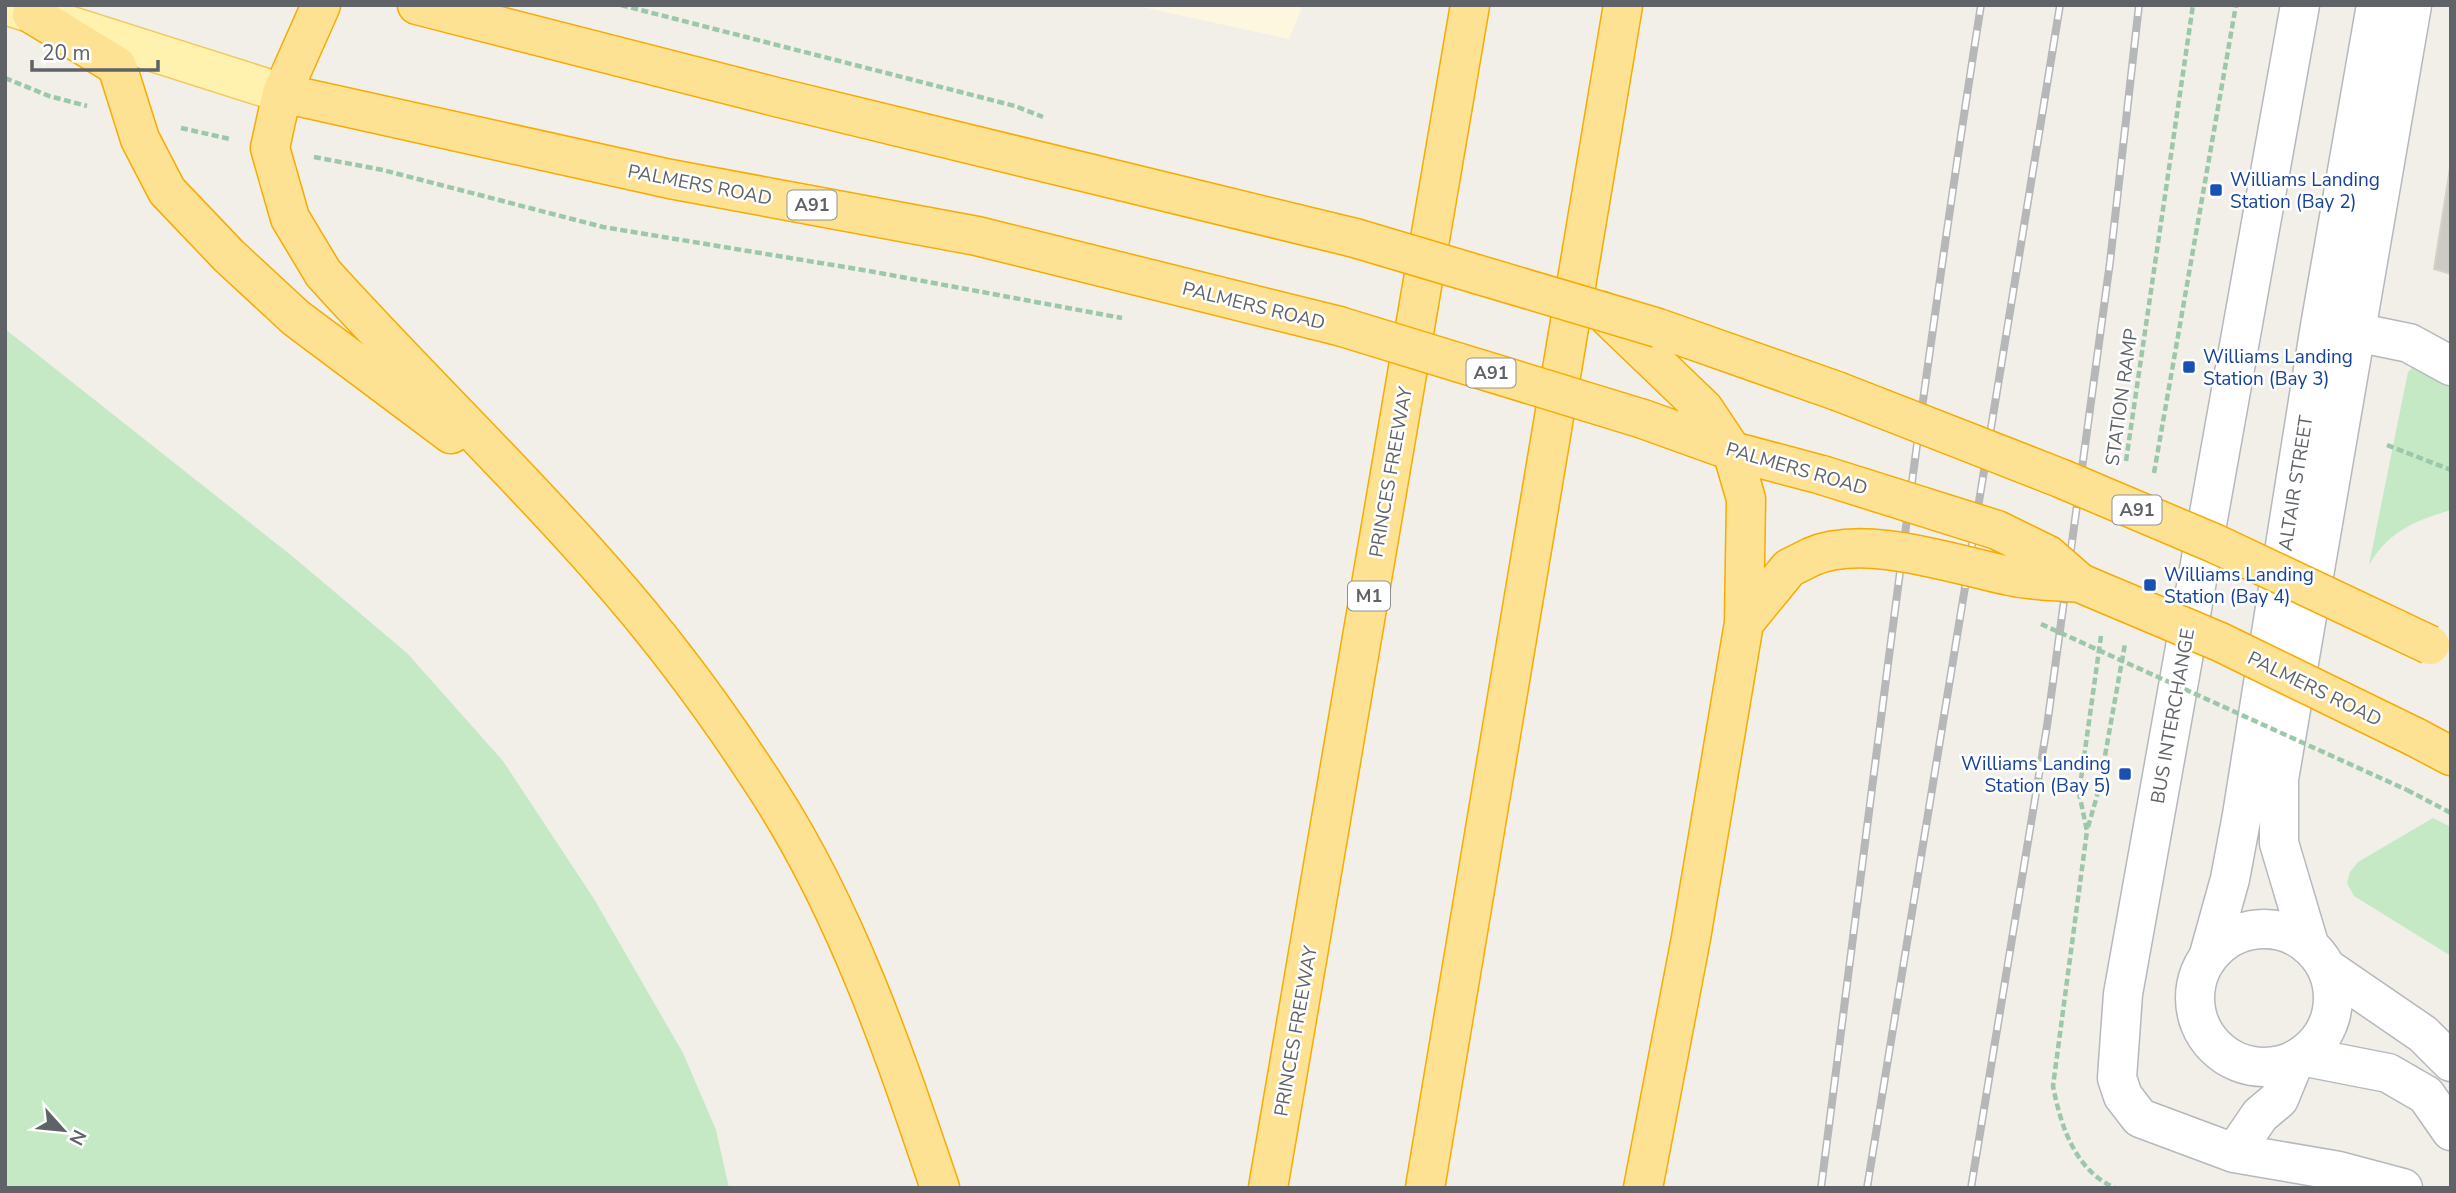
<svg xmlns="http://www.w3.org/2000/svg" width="2456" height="1193" viewBox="0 0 2456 1193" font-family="'Nunito Sans',sans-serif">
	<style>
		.commercial { fill: #fef7e0 }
		.green { fill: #c5e8c5 }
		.building { fill: #cccac5; stroke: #d6d1c6; stroke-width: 2 }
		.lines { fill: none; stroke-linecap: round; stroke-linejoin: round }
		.minor-casing { stroke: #b5b8bc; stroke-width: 41 }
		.major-casing { stroke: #f2c960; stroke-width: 41 }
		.highway-casing { stroke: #f9ab00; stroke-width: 41 }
		.path { stroke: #9cc7a9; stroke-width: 4.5; stroke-dasharray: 7 3.5; stroke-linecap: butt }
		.minor { stroke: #fff; stroke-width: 38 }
		.major { stroke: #fff2af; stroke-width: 38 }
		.highway { stroke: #fde293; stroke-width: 38 }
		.rail-casing { stroke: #b6b7b8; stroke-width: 8 }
		.rail { stroke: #fff; stroke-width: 5; stroke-dasharray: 16; stroke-linecap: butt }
		.highway-bridge-casing { stroke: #f9ab00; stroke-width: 41; stroke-linecap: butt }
		.path-bridge { stroke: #9cc7a9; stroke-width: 4.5; stroke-dasharray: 7 3.5; stroke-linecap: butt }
		.highway-bridge { stroke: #fde293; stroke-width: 38 }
		.transit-dot { fill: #1a4fb4; stroke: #fff; stroke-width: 2.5 }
		.labels { text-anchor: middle; stroke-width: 5; stroke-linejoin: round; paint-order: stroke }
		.shield { fill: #fff; stroke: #8f9295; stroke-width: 2 }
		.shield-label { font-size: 18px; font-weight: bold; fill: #5f6368 }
		.transit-label { font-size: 19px; fill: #164399; stroke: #fff; text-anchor: start }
		.street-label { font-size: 19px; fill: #5f6368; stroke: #fff }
	</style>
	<rect width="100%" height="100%" fill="#f1efe8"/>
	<!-- commercial -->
	<path class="commercial" d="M 1133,5 L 1299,5 L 1302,8 L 1289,39 Z"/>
	<!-- green -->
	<path class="green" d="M 5,329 L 292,556 L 407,653 L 503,761 L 594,899 L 683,1053 L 716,1130 L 729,1188 L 5,1188 Z
		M 2412,368 L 2451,387 L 2451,510 C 2414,521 2389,531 2369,565 L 2408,372 Z
		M 2433,818 L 2451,827 L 2451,956 L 2354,896 L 2347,883 L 2350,872 L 2358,862 Z"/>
	<!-- building -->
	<path class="building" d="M 2451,162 L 2451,274 L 2434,269 Z"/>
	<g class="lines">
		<defs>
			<path id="minor" d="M 2300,5 L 2123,994 L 2117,1078 L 2123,1096 L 2140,1118 L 2234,1153 L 2339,1171 L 2403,1188
				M 2331,327 L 2409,343 L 2451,366
				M2195 998a69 69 0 1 1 138 0a69 69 0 1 1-138 0Z
				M 2309,944 L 2279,843 L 2279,779 L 2412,5
				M 2208,958 L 2230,879 L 2242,815 L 2320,326 L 2376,5
				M 2328,969 L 2423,1034 L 2451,1062
				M 2301,1056 L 2388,1073 L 2426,1095 L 2451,1131
				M 2234,1153 L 2260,1115 L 2279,1099 L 2295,1060"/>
			<path id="major" d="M 5,5 L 282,93"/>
			<path id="highway" d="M 321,5 L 282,93 L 270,148 L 290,218 L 323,273 C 414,374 514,469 604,572 C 665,641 719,714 769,792 C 847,913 894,1052 940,1188
				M 417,5 L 776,97 L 1355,238
				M 32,14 L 117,66 L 140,139 L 167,191 L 229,256 L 296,318 L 451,434
				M 282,93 L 670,179 L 977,236 L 1339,326
				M 1602,311 L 1704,409 L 1732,451 L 1746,499 L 1744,623 L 1691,938 L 1643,1188
				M 1658,328 L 1837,391
				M 1643,419 L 1732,451 L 1822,475
				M 1744,623 L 1789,568 L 1811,557
				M 2415,737 L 2451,756
				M 1268,1188 L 1470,5
				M 1425,1188 L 1623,5"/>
		</defs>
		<!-- minor casing -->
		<use href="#minor" class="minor-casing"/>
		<!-- major casing -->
		<use href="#major" class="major-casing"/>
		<!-- highway casing -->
		<use href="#highway" class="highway-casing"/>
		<!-- path -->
		<path class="path" d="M 621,5 L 1015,106 L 1043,117
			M 5,78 L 49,96 L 87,106
			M 181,128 L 230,139
			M 314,157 L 383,170 L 603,227 L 869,271 L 1122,318
			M 2387,445 L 2451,470
			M 2126,461 L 2193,5
			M 2154,473 L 2236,5
			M 2101,636 L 2079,793 L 2087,831 L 2053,1086 C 2061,1127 2075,1170 2115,1188
			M 2407,790 L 2451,813
			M 2088,827 L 2099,789 L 2125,644"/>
		<!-- minor -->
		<use href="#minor" class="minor"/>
		<!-- major -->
		<use href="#major" class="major"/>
		<!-- highway -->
		<use href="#highway" class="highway"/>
		<defs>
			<path id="rail" d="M 1821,1188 C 1872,793 1919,398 1981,5
				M 1867,1188 L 2060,5
				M 1971,1188 L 2047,726 L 2110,262 L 2139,5"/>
		</defs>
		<!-- rail casing -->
		<use href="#rail" class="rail-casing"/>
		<!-- rail -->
		<use href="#rail" class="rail"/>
		<defs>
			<path id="highway-bridge" d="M 1355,238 L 1658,328
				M 1339,326 L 1643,419
				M 1837,391 L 2060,478 L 2216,544 L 2430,645
				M 1822,475 L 1997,530 L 2048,555 L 2080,583 L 2220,642 L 2415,737
				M 1811,557 C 1865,533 1955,565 2010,576 C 2033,581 2057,581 2080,583"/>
		</defs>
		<!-- highway-bridge casing -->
		<use href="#highway-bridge" class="highway-bridge-casing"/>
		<!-- path-bridge -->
		<path class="path-bridge" d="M 2041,624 L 2407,790"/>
		<!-- highway-bridge -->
		<use href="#highway-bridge" class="highway-bridge"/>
	</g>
	<!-- markers -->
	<g class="transit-dot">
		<rect x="2209" y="183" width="14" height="14" rx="3.5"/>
		<rect x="2182" y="360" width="14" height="14" rx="3.5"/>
		<rect x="2143" y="578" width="14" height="14" rx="3.5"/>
		<rect x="2118" y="767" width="14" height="14" rx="3.5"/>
	</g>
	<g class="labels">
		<!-- shield labels -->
		<g class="shield">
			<rect x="787.5" y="190.5" width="49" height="29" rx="5"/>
			<rect x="1466.5" y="358.5" width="49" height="29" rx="5"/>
			<rect x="2112.5" y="495.5" width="49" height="29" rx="5"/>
			<rect x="1348" y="581.5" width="42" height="29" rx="5"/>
		</g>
		<g class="shield-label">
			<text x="812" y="211">A91</text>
			<text x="1491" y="379">A91</text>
			<text x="2137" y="516">A91</text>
			<text x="1369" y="602">M1</text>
		</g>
		<!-- transit labels -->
		<g class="transit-label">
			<text x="2230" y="186">Williams Landing<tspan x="2230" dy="22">Station (Bay 2)</tspan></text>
			<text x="2203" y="363">Williams Landing<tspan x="2203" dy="22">Station (Bay 3)</tspan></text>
			<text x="2164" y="581">Williams Landing<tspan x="2164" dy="22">Station (Bay 4)</tspan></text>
			<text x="2111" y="770" text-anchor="end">Williams Landing<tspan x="2111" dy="22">Station (Bay 5)</tspan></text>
		</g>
		<!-- street labels -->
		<g class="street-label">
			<text transform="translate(700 184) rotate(11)" y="7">PALMERS ROAD</text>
			<text transform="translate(1254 305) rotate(14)" y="7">PALMERS ROAD</text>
			<text transform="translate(2121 397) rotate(-82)" y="7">STATION RAMP</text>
			<text transform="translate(1797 468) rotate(16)" y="7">PALMERS ROAD</text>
			<text transform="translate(1390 472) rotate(-80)" y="7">PRINCES FREEWAY</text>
			<text transform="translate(2295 483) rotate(-81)" y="7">ALTAIR STREET</text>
			<text transform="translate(2315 688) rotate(26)" y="7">PALMERS ROAD</text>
			<text transform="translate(2172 716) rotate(-80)" y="7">BUS INTERCHANGE</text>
			<text transform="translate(1295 1031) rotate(-80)" y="7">PRINCES FREEWAY</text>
		</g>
	</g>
	<!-- border -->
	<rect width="2456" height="1193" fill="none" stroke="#5f6368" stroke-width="14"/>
	<!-- north arrow -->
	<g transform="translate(63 1130) rotate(117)" stroke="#ffffff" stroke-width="5" paint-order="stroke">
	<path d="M0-5L12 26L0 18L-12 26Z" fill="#5f6368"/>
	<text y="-10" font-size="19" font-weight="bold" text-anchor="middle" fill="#5f6368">N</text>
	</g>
	<!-- scale -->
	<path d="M32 60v10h126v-10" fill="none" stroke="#5f6368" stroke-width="3.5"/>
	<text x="42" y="60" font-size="21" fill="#5f6368" stroke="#ffffff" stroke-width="5" paint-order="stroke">20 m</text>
</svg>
